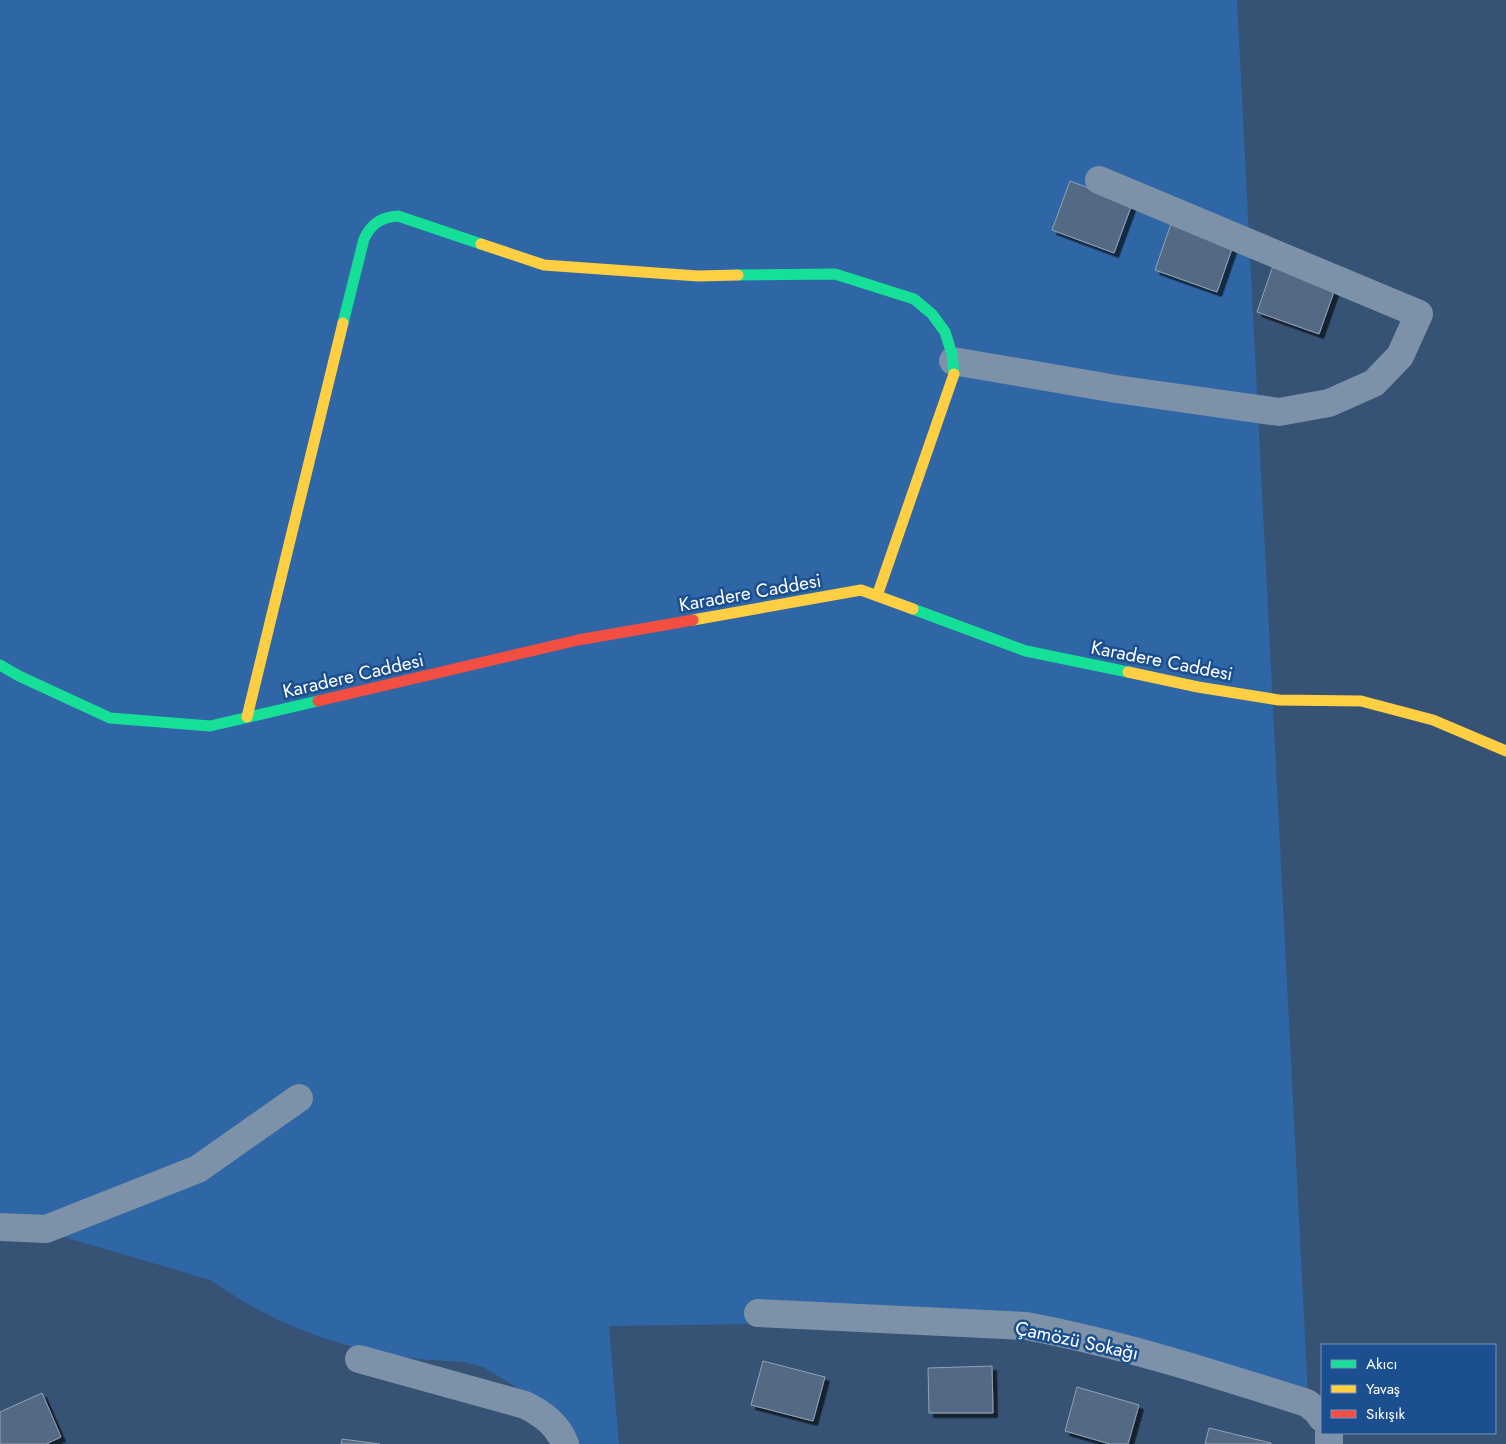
<svg xmlns="http://www.w3.org/2000/svg" width="1506" height="1444" viewBox="0 0 1506 1444" font-family="Jost,sans-serif">
	<style>
		.green { fill: #2f66a5 }
		.building { fill: #526984; stroke: #92a2b6; filter: url(#shadow) }
		.lines { fill: none; stroke-linecap: round; stroke-linejoin: round }
		.street { stroke: #7d92a8; stroke-width: 28 }
		.fast { stroke: #16e098; stroke-width: 11 }
		.slow { stroke: #ffcf43; stroke-width: 11 }
		.jam { stroke: #f24e42; stroke-width: 11 }
		.labels { text-anchor: middle; stroke-width: 5; stroke-linejoin: round; paint-order: stroke }
		.street-label { font-size: 19px; fill: #fff; stroke: #1b4f8f }
	</style>
	<defs>
		<filter id="shadow"><feDropShadow dx="4.5" dy="4.5" stdDeviation="0" flood-color="#0009"/></filter>
	</defs>
	<rect width="100%" height="100%" fill="#365274"/>
	<!-- green -->
	<path class="green" d="M 0,0 L 1237,0 L 1308,1395 L 1064,1320 L 609,1326 L 619,1444 L 551,1444 L 527,1399 L 514,1386 L 483,1367 L 465,1362 L 429,1360 L 392,1356 L 356,1348 L 317,1336 L 280,1321 L 244,1302 L 210,1280 L 0,1218 Z"/>
	<!-- building -->
	<path class="building" d="M 1070,181 L 1132,204 L 1114,253 L 1052,230 Z
		M 1172,221 L 1234,243 L 1217,292 L 1155,270 Z
		M 1274,263 L 1336,286 L 1319,334 L 1257,312 Z
		M 763,1361 L 825,1377 L 813,1421 L 751,1405 Z
		M 992,1366 L 993,1413 L 929,1413 L 928,1368 Z
		M 1077,1387 L 1139,1405 L 1128,1444 L 1110,1444 L 1065,1431 Z
		M 42,1393 L 61,1437 L 46,1444 L 0,1444 L 0,1412 Z
		M 1209,1428 L 1271,1443 L 1271,1444 L 1205,1444 Z
		M 342,1439 L 380,1444 L 341,1444 Z"/>
	<g class="lines">
		<!-- street -->
		<path class="street" d="M 953,361 L 1116,389 L 1279,412 L 1329,403 L 1374,383 L 1400,356 L 1419,314 L 1099,180
			M 0,1227 L 46,1229 L 198,1169 L 299,1098
			M 758,1313 L 1026,1326 C 1122,1344 1215,1374 1307,1403 L 1317,1411 L 1322,1418
			M 359,1359 L 525,1405 C 543,1414 558,1425 565,1444
			M 1329,1433 L 1329,1444"/>
		<!-- fast -->
		<path class="fast" d="M 738,275 L 835,274 L 914,299 L 932,314 L 945,332 L 952,354 L 954,374
			M 343,323 L 364,239 C 371,224 381,217 398,216 L 481,244
			M 913,609 L 1026,651 L 1128,672
			M 0,665 L 19,676 L 110,718 L 210,726 L 318,701"/>
		<!-- slow -->
		<path class="slow" d="M 481,244 L 544,265 L 698,276 L 738,275
			M 877,596 L 954,374
			M 693,620 L 861,590 L 913,609
			M 1128,672 L 1198,687 L 1279,700 L 1361,701 L 1433,720 L 1506,751
			M 247,717 L 343,323"/>
		<!-- jam -->
		<path class="jam" d="M 318,701 L 578,640 L 693,620"/>
	</g>
	<g class="labels">
		<!-- street labels -->
		<g class="street-label">
			<text transform="translate(750 592) rotate(-10)" y="7">Karadere Caddesi</text>
			<text transform="translate(1162 660) rotate(11)" y="7">Karadere Caddesi</text>
			<text transform="translate(353 675) rotate(-13)" y="7">Karadere Caddesi</text>
			<text transform="translate(1077 1340) rotate(12)" y="7">Çamözü Sokağı</text>
		</g>
	</g>
	<!-- legend -->
	<rect x="1321" y="1344" width="175" height="90" fill="#1b4f8f" stroke="#7695bc"/>
	<rect x="1331" y="1360" width="25" height="8" fill="#16e098" stroke="#7695bc"/>
	<text x="1366" y="1369" font-size="15" fill="#ffffff">Akıcı</text>
	<rect x="1331" y="1385" width="25" height="8" fill="#ffcf43" stroke="#7695bc"/>
	<text x="1366" y="1394" font-size="15" fill="#ffffff">Yavaş</text>
	<rect x="1331" y="1410" width="25" height="8" fill="#f24e42" stroke="#7695bc"/>
	<text x="1366" y="1419" font-size="15" fill="#ffffff">Sıkışık</text>
</svg>
